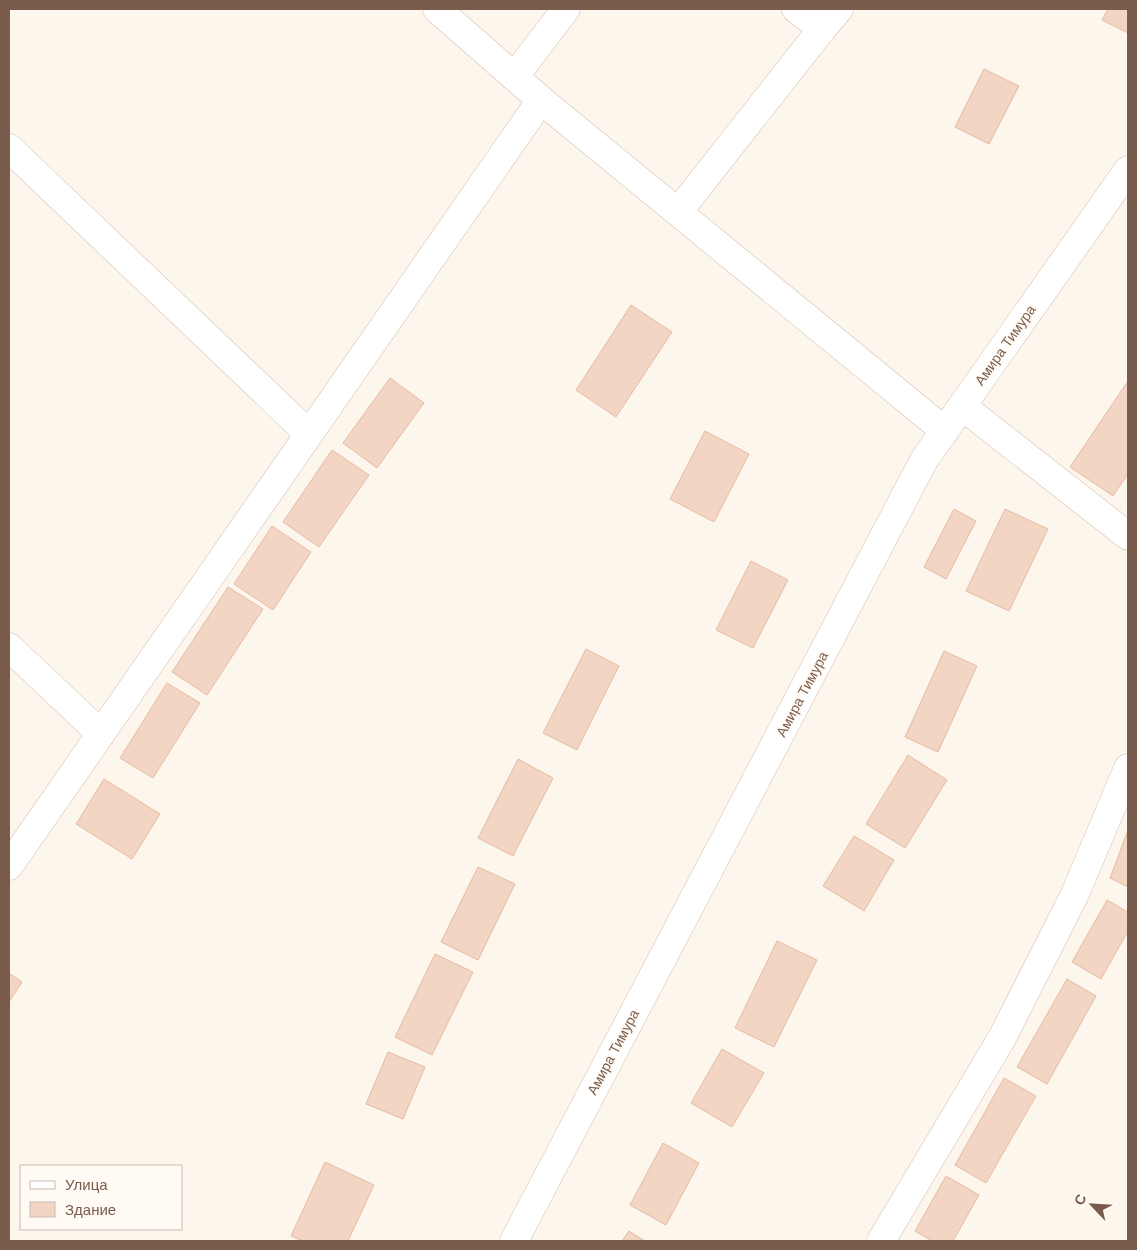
<svg xmlns="http://www.w3.org/2000/svg" width="1137" height="1250" viewBox="0 0 1137 1250" font-family="Arial,sans-serif">
	<style>
		.building { fill: #f3d5c3; stroke: #e6bba3 }
		.lines { fill: none; stroke-linecap: round; stroke-linejoin: round }
		.street-casing { stroke: #d1beb0; stroke-width: 29 }
		.secondary-casing { stroke: #d6c0b0; stroke-width: 29 }
		.street { stroke: #fff; stroke-width: 28 }
		.secondary { stroke: #fff; stroke-width: 28 }
		.labels { text-anchor: middle; stroke-width: 4; stroke-linejoin: round; paint-order: stroke }
		.street-label { font-size: 14px; fill: #7a5c4d; stroke: #fffaf3 }
	</style>
	<rect width="100%" height="100%" fill="#fdf6ec"/>
	<!-- building -->
	<path class="building" d="M 1108,9 L 1128,9 L 1128,33 L 1102,20 Z
		M 984,69 L 1019,86 L 989,144 L 955,127 Z
		M 631,305 L 672,332 L 616,417 L 576,390 Z
		M 390,378 L 424,403 L 377,468 L 343,443 Z
		M 1128,381 L 1128,474 L 1113,496 L 1070,467 Z
		M 705,431 L 749,454 L 714,522 L 670,499 Z
		M 332,450 L 369,475 L 319,547 L 283,522 Z
		M 954,509 L 976,521 L 946,579 L 924,567 Z
		M 1005,509 L 1048,529 L 1009,611 L 966,591 Z
		M 272,526 L 311,552 L 273,610 L 234,584 Z
		M 751,561 L 788,580 L 753,648 L 716,630 Z
		M 228,587 L 263,609 L 207,695 L 172,672 Z
		M 586,649 L 619,666 L 577,750 L 543,733 Z
		M 944,651 L 977,666 L 938,752 L 905,737 Z
		M 167,683 L 200,703 L 153,778 L 120,758 Z
		M 908,755 L 947,780 L 905,848 L 866,824 Z
		M 518,759 L 553,778 L 513,856 L 478,838 Z
		M 104,779 L 160,814 L 132,859 L 76,824 Z
		M 1128,830 L 1128,887 L 1110,878 Z
		M 854,836 L 894,860 L 864,911 L 823,886 Z
		M 478,867 L 515,884 L 478,960 L 441,942 Z
		M 1107,900 L 1128,912 L 1128,931 L 1101,979 L 1072,962 Z
		M 777,941 L 817,960 L 774,1047 L 735,1028 Z
		M 435,954 L 473,972 L 432,1055 L 395,1037 Z
		M 9,973 L 22,982 L 9,1002 Z
		M 1067,979 L 1096,996 L 1047,1084 L 1017,1067 Z
		M 722,1049 L 764,1073 L 732,1127 L 691,1103 Z
		M 388,1052 L 425,1067 L 403,1119 L 366,1104 Z
		M 1004,1078 L 1036,1096 L 986,1183 L 955,1165 Z
		M 663,1143 L 699,1163 L 666,1225 L 630,1205 Z
		M 325,1162 L 374,1185 L 348,1241 L 303,1241 L 291,1236 Z
		M 946,1176 L 979,1195 L 953,1241 L 932,1241 L 915,1231 Z
		M 629,1231 L 645,1241 L 622,1241 Z"/>
	<g class="lines">
		<defs>
			<path id="street" d="M 437,9 L 541,100 L 945,431
				M 796,9 L 822,29 L 839,9
				M 514,77 L 566,9
				M 9,148 L 309,434
				M 678,212 L 822,29
				M 962,406 L 1128,536
				M 9,647 L 101,734
				M 9,866 L 541,100
				M 881,1241 L 1002,1038 L 1075,894 L 1128,768"/>
			<path id="secondary" d="M 514,1241 L 924,460 L 1128,170"/>
		</defs>
		<!-- street casing -->
		<use href="#street" class="street-casing"/>
		<!-- secondary casing -->
		<use href="#secondary" class="secondary-casing"/>
		<!-- street -->
		<use href="#street" class="street"/>
		<!-- secondary -->
		<use href="#secondary" class="secondary"/>
	</g>
	<g class="labels">
		<!-- street labels -->
		<g class="street-label">
			<text transform="translate(1005 345) rotate(-55)" y="5">Амира Тимура</text>
			<text transform="translate(802 694) rotate(-62)" y="5">Амира Тимура</text>
			<text transform="translate(613 1052) rotate(-62)" y="5">Амира Тимура</text>
		</g>
	</g>
	<!-- border -->
	<rect width="1137" height="1250" fill="none" stroke="#7a5c4d" stroke-width="20"/>
	<!-- legend -->
	<rect x="20" y="1165" width="162" height="65" fill="#fffaf3" stroke="#cabbb1"/>
	<rect x="30" y="1181" width="25" height="8" fill="#ffffff" stroke="#cabbb1"/>
	<text x="65" y="1190" font-size="15" fill="#7a5c4d">Улица</text>
	<rect x="30" y="1202" width="25" height="15" fill="#f3d5c3" stroke="#cabbb1"/>
	<text x="65" y="1215" font-size="15" fill="#7a5c4d">Здание</text>
	<!-- north arrow -->
	<g transform="translate(1092 1205) rotate(295)" stroke="#fffaf3" stroke-width="4" paint-order="stroke">
	<path d="M0-4L9 19L0 12L-9 19Z" fill="#7a5c4d"/>
	<text y="-8" font-size="14" font-weight="bold" text-anchor="middle" fill="#7a5c4d">С</text>
	</g>
</svg>
